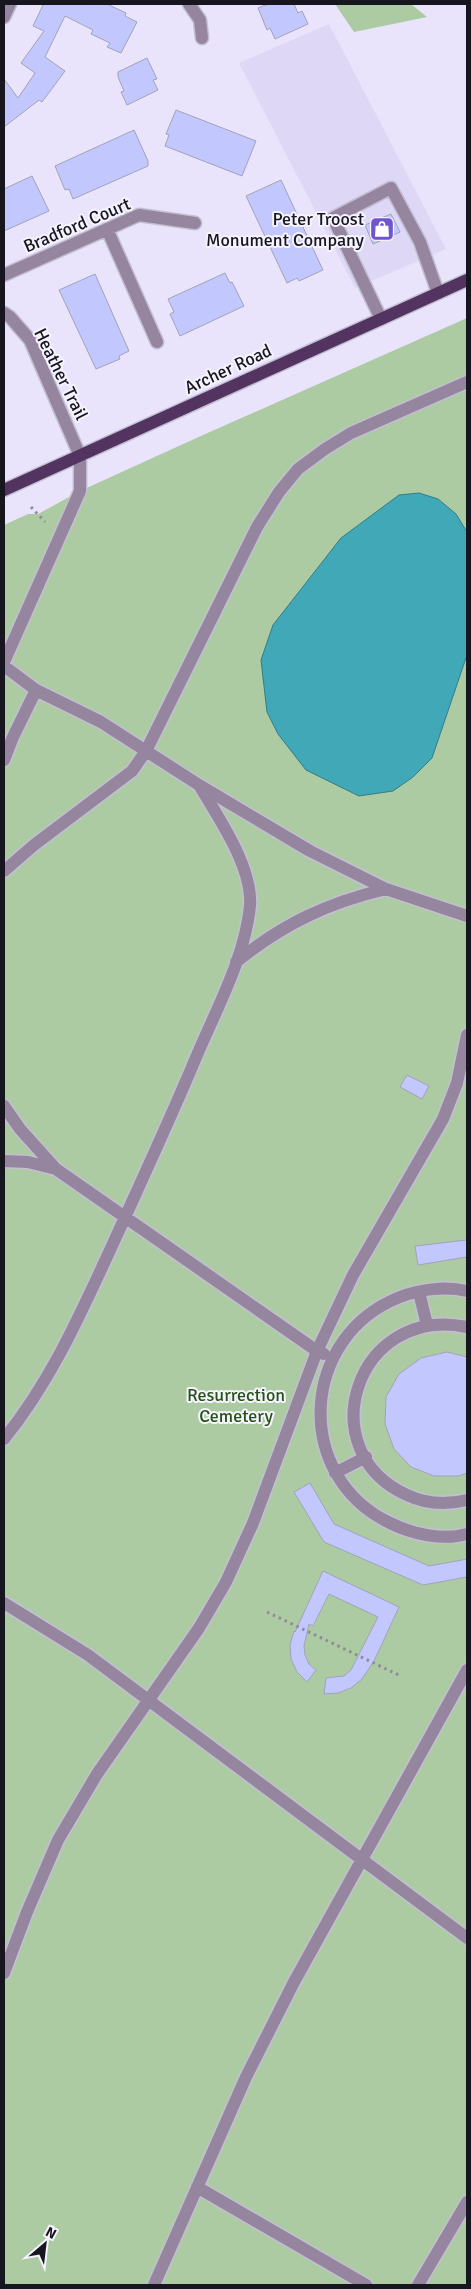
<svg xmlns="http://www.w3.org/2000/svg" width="471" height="2289" viewBox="0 0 471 2289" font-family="Signika,sans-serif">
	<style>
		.built { fill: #ded8f6 }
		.green { fill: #accba3 }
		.water { fill: #40a8b6; stroke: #347c88 }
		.building { fill: #c2c7fe; stroke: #a1a3b9 }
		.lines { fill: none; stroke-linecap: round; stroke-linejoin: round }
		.minor-casing { stroke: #c3bfd3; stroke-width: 15 }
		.major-casing { stroke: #c3bfd3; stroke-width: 15 }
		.path { stroke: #8e8b9b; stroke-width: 3; stroke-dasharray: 2.5 4; stroke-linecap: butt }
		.minor { stroke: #96859e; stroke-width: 12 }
		.major { stroke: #533461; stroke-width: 12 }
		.labels { text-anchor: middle; stroke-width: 4; stroke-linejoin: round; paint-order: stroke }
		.poi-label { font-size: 18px; fill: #17151d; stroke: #f5f3fd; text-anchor: end }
		.street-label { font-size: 18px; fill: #17151d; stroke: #f5f3fd }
		.park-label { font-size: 18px; fill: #265217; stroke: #f5f3fd }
	</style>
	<rect width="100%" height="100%" fill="#e9e4fb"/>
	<!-- built -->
	<path class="built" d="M 329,24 L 446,249 L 355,288 L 239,63 Z"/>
	<!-- green -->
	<path class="green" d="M 335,4 L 411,4 L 427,17 L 354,32 Z
		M 467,318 L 467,2285 L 4,2285 L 4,525 L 28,514 L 38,514 L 80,491 L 203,435 Z"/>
	<!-- water -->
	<path class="water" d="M 419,493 L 438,499 L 456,514 L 467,532 L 467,655 L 432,758 L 413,777 L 393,791 L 359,796 L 306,770 L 278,734 L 267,712 L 261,660 L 273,625 L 341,538 L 399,495 Z"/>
	<!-- building -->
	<path class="building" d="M 40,4 L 107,4 L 126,13 L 125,16 L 137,22 L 121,53 L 107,47 L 110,43 L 91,34 L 93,30 L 65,16 L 45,57 L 65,71 L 42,102 L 39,100 L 4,127 L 4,79 L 18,98 L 35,73 L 21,63 L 44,31 L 33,26 L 43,5 Z
		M 268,4 L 294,4 L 298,13 L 302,11 L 308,24 L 275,39 L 270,28 L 267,30 L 258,8 Z
		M 147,58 L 157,79 L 153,80 L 158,90 L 127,105 L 121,92 L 124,91 L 118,77 L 118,72 Z
		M 176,110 L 256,141 L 242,176 L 165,146 L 169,135 L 166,134 Z
		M 134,130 L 148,161 L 148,166 L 73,199 L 69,189 L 65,190 L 55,166 Z
		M 32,176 L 49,211 L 4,231 L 4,189 Z
		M 281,180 L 323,270 L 299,281 L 297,278 L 287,283 L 246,196 Z
		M 391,214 L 400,232 L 373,244 L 365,225 Z
		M 225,273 L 230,283 L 232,282 L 244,306 L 180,336 L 170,314 L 174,312 L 168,299 Z
		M 95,274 L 129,351 L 119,356 L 120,359 L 96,369 L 59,290 Z
		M 407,1075 L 429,1086 L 422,1099 L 400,1087 Z
		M 467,1240 L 467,1257 L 418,1265 L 415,1246 Z
		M 447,1352 L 467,1357 L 467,1473 L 459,1476 L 434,1476 L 411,1467 L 394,1449 L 385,1424 L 386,1397 L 399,1374 L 421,1358 Z
		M 310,1483 L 334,1524 L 429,1566 L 467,1559 L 467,1577 L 423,1585 L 324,1542 L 294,1492 Z
		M 323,1571 L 399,1607 L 374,1661 L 362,1679 L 351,1688 L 338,1693 L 324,1694 L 326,1678 L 344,1676 L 351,1670 L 378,1617 L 329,1594 L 313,1626 L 309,1624 L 304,1646 L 305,1655 L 309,1664 L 316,1670 L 307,1682 L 297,1672 L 291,1659 L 290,1645 L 294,1631 L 295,1632 Z"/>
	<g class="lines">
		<defs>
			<path id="minor" d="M 189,4 L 200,20 L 202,38
				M 4,17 L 10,4
				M 107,229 L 157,342
				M 4,275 L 139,215 L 195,223
				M 4,313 L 10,317 L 30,340 L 80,456 L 80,491 L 4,662
				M 381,319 L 333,218 L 391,188 L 420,242 L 438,293
				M 4,666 L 36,690 L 101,722 L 199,785 L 310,851 L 386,889 L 467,916
				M 4,760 L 13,737 L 36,690
				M 4,871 L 34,845 L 132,771 L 146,751 L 257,527 L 279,492 L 298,469 L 325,449 L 351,433 L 467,382
				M 236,962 C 283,924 327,903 386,889
				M 4,1106 L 20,1129 L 56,1169 L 317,1351 L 324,1354
				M 4,1161 L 28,1162 L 56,1169
				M 467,1291 C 446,1286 421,1289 400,1297 C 300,1336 292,1476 390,1523 C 412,1534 443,1541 467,1534
				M 419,1292 L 427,1325
				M 467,1327 C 356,1304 309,1451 407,1495 C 426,1504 447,1505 467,1500
				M 4,1439 C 51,1381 80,1315 111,1248 C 140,1184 170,1120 197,1055 C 217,1008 245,957 250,906 C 253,867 218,817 199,785
				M 335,1473 L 366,1457
				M 4,1603 L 88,1655 L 467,1938
				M 4,1973 L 27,1912 L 58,1840 L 97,1774 L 199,1628 L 226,1582 L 253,1523 L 317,1351 L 353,1275 L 443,1119 L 457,1083 L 467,1035
				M 197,2187 L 366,2285
				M 154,2285 L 246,2077 L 294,1982 L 467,1670
				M 418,2285 L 467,2202"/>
			<path id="major" d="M 4,490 L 467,280"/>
		</defs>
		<!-- minor casing -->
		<use href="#minor" class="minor-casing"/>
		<!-- major casing -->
		<use href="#major" class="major-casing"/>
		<!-- path -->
		<path class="path" d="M 31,507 L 45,522
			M 267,1612 L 401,1676"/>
		<!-- minor -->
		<use href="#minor" class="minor"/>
		<!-- major -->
		<use href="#major" class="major"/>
	</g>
	<!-- icons -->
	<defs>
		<symbol id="shop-square" viewBox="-11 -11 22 22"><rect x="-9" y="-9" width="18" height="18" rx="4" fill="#7155cf" stroke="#f5f3fd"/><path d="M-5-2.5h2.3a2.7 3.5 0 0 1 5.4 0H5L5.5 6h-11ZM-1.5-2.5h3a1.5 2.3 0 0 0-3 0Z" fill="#fff"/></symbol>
	</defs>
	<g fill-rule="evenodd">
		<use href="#shop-square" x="368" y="215" width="28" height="28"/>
	</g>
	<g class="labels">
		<!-- poi labels -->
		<g class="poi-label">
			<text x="364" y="225">Peter Troost<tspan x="364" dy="21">Monument Company</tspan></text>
		</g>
		<!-- street labels -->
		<g class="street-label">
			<text transform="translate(77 225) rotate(-23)" y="6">Bradford Court</text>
			<text transform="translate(228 369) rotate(-25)" y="6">Archer Road</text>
			<text transform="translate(61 374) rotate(64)" y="6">Heather Trail</text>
		</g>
		<!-- park labels -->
		<g class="park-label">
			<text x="236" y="1401">Resurrection<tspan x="236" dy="21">Cemetery</tspan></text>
		</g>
	</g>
	<!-- border -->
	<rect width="471" height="2289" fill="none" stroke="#17151d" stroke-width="10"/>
	<!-- north arrow -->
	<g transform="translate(45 2244) rotate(28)" stroke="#f5f3fd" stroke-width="4" paint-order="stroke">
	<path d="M0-4L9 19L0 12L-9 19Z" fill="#17151d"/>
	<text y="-8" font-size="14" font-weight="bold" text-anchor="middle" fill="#17151d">N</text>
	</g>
</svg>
